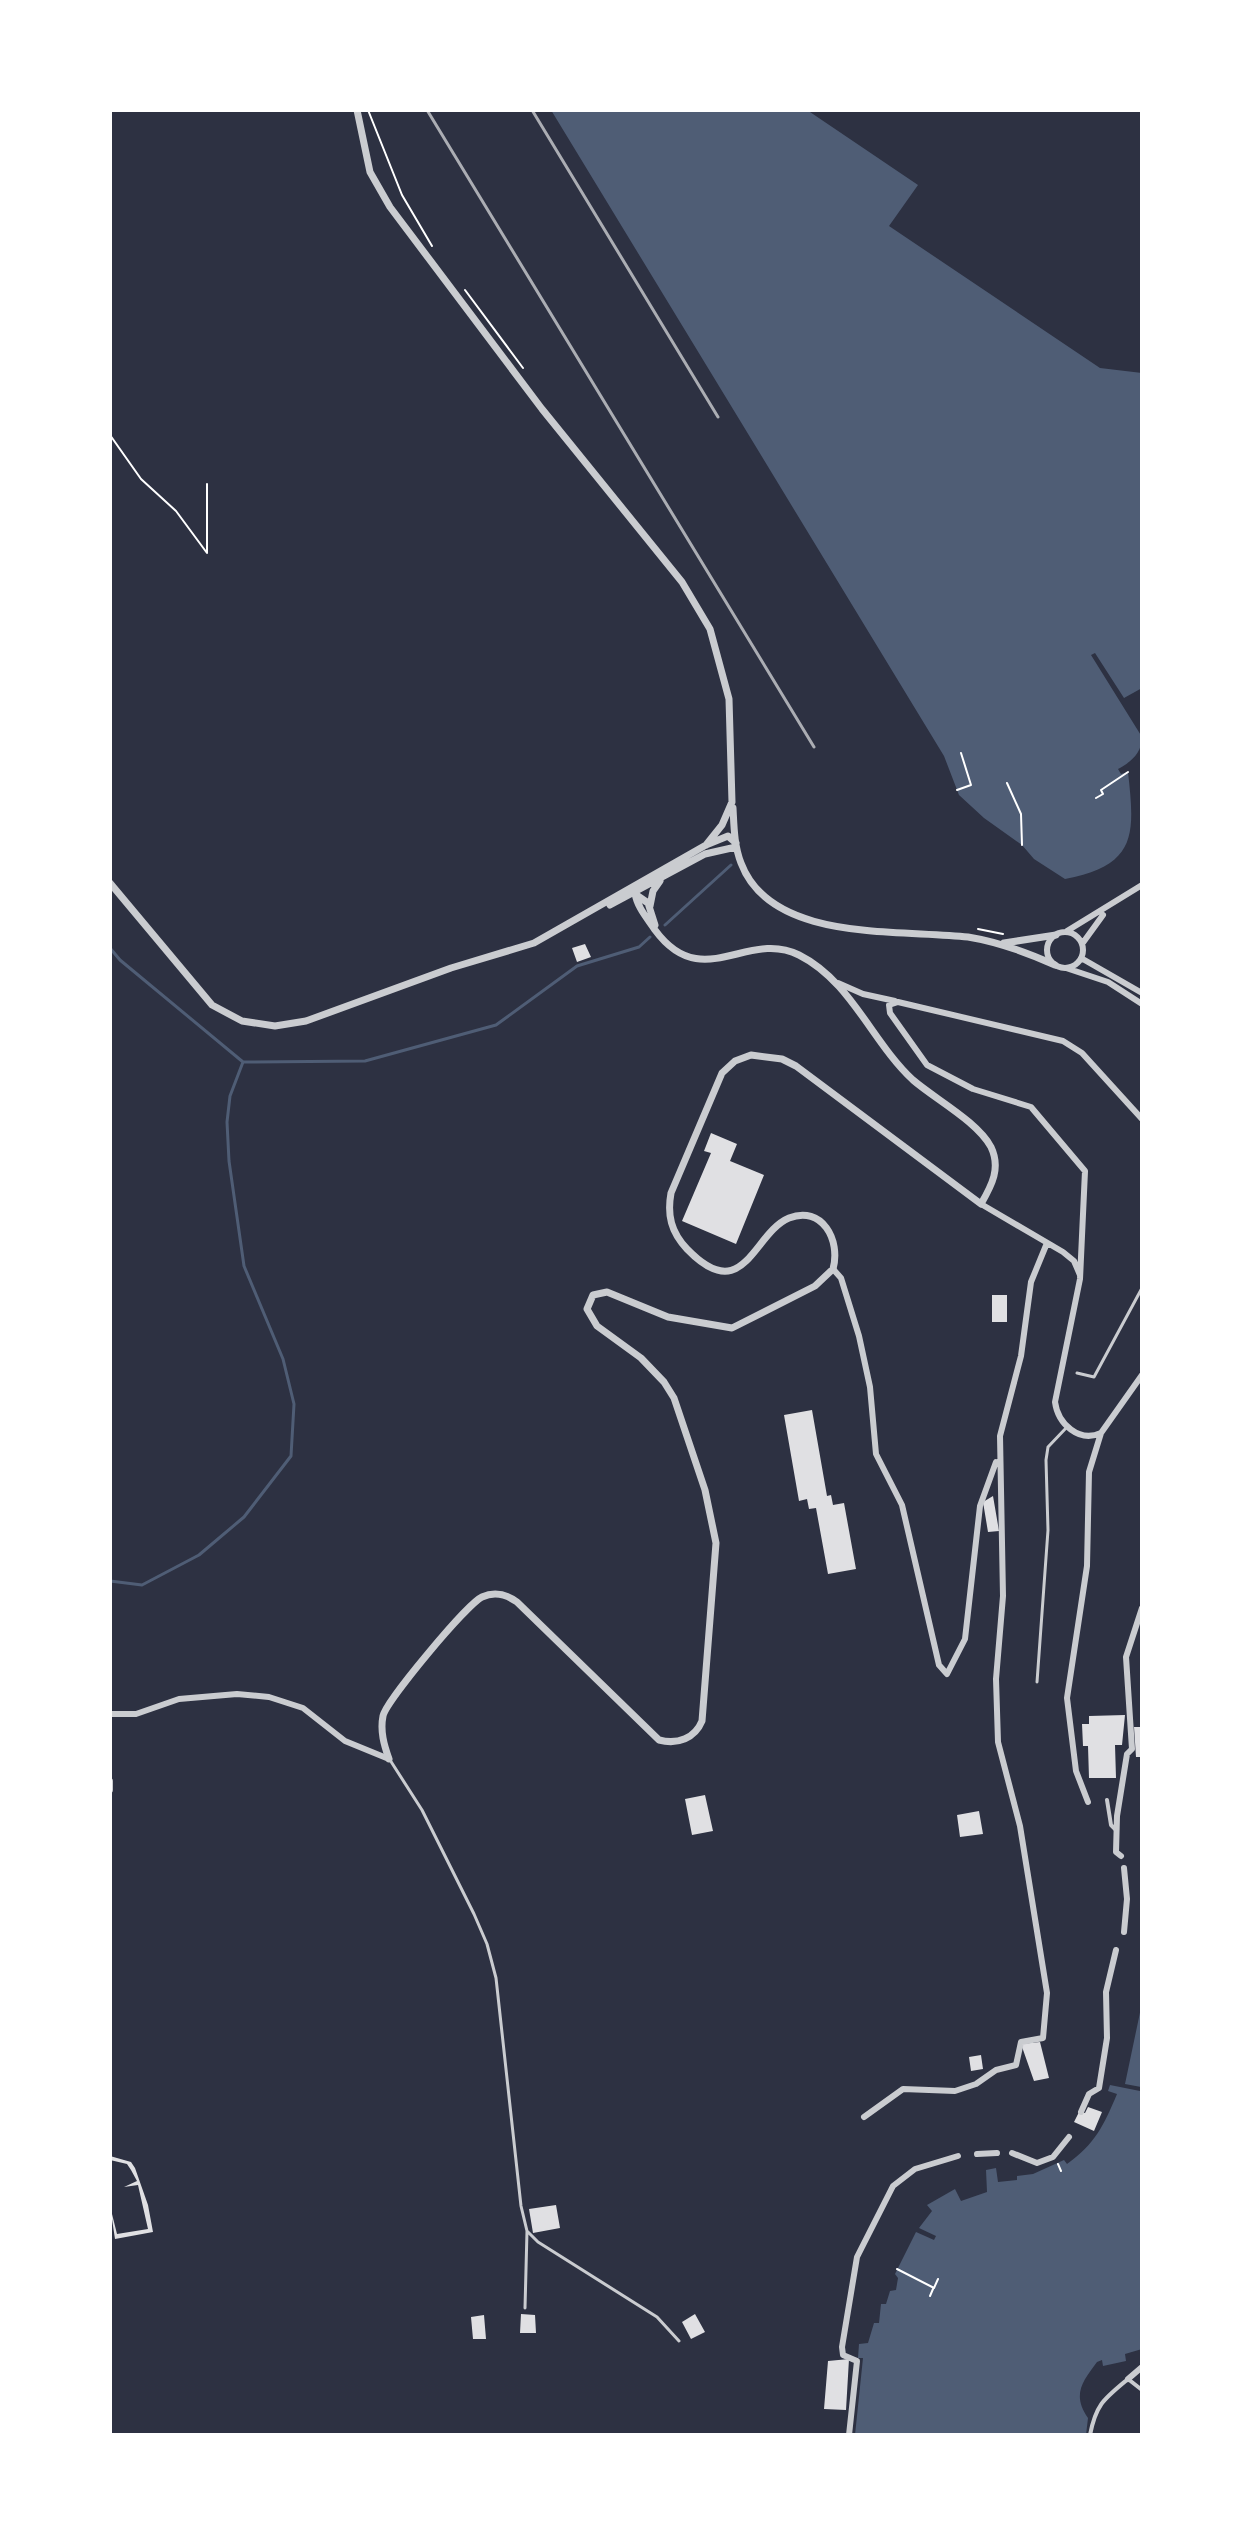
<svg xmlns="http://www.w3.org/2000/svg" width="1252" height="2545" viewBox="0 0 1252 2545" font-family="'IBM Plex Sans',sans-serif">
	<style>
		.water { fill: #4f5d75 }
		.lines { fill: none; stroke-linecap: round; stroke-linejoin: round }
		.stream { stroke: #4f5d75; stroke-width: 3 }
		.building { fill: #e0e0e3 }
		.path { stroke: #fff; stroke-width: 2 }
		.service { stroke: #caccd0; stroke-width: 3 }
		.pedestrian { stroke: #caccd0; stroke-width: 4 }
		.minor { stroke: #caccd0; stroke-width: 6 }
		.tertiary { stroke: #caccd0; stroke-width: 7 }
		.rail { stroke: #abadb3; stroke-width: 3 }
	</style>
	<rect width="100%" height="100%" fill="#2d3142"/>
	<!-- water -->
	<path class="water" d="M 551,110 L 807,110 L 918,185 L 889,226 L 1100,368 L 1142,373 L 1142,688 L 1124,698 L 1095,653 L 1091,655 L 1142,737 C 1142,753 1131,762 1118,769 L 1121,774 L 1128,772 C 1135,835 1137,865 1065,879 L 1034,859 L 1022,845 L 984,818 L 959,795 L 944,756 Z
		M 1142,2003 L 1142,2349 L 1125,2354 L 1126,2361 L 1103,2366 L 1102,2360 L 1097,2362 C 1082,2382 1072,2395 1088,2418 L 1086,2435 L 855,2435 L 863,2358 L 858,2358 L 859,2344 L 868,2343 L 874,2323 L 879,2323 L 881,2304 L 886,2304 L 890,2291 L 896,2290 L 898,2278 L 895,2274 L 916,2232 L 934,2240 L 936,2236 L 919,2228 L 932,2211 L 927,2205 L 955,2189 L 961,2201 L 987,2192 L 986,2170 L 996,2168 L 998,2182 L 1017,2180 L 1017,2176 L 1033,2174 L 1064,2160 L 1067,2164 C 1095,2144 1104,2125 1117,2094 L 1108,2091 L 1110,2085 L 1140,2091 L 1141,2087 L 1125,2084 Z"/>
	<g class="lines">
		<!-- stream -->
		<path class="stream" d="M 665,925 L 731,865
			M 110,948 L 120,960 L 243,1062 L 365,1061 L 496,1025 L 577,966 L 639,947 L 650,937
			M 110,1581 L 142,1585 L 199,1555 L 244,1517 L 291,1456 L 294,1404 L 283,1359 L 244,1266 L 229,1161 L 227,1122 L 230,1096 L 243,1062"/>
	</g>
	<!-- building -->
	<path class="building" d="M 585,944 L 591,957 L 577,962 L 572,948 Z
		M 711,1133 L 737,1144 L 730,1161 L 764,1175 L 736,1244 L 682,1221 L 711,1153 L 704,1151 Z
		M 992,1295 L 1007,1295 L 1007,1322 L 992,1322 Z
		M 812,1410 L 827,1496 L 831,1495 L 833,1505 L 844,1503 L 856,1569 L 828,1574 L 816,1508 L 809,1509 L 807,1499 L 799,1501 L 784,1415 Z
		M 993,1496 L 999,1531 L 988,1532 L 983,1502 Z
		M 1125,1715 L 1122,1745 L 1115,1745 L 1116,1778 L 1089,1778 L 1088,1746 L 1083,1746 L 1082,1724 L 1089,1724 L 1089,1716 Z
		M 1134,1727 L 1142,1727 L 1142,1757 L 1136,1757 Z
		M 705,1795 L 713,1831 L 692,1835 L 685,1799 Z
		M 979,1811 L 983,1834 L 960,1837 L 957,1815 Z
		M 1040,2042 L 1049,2078 L 1034,2081 L 1021,2044 Z
		M 981,2055 L 983,2069 L 971,2071 L 969,2057 Z
		M 1088,2107 L 1102,2112 L 1094,2131 L 1074,2122 L 1079,2112 L 1085,2113 Z
		M 110,2156 L 131,2162 L 135,2168 L 148,2205 L 153,2232 L 115,2239 L 110,2206 L 117,2234 L 148,2229 L 138,2185 L 124,2187 L 137,2181 L 131,2170 L 127,2164 L 110,2160 Z
		M 556,2205 L 560,2228 L 533,2233 L 529,2209 Z
		M 521,2314 L 535,2315 L 536,2333 L 520,2333 Z
		M 695,2314 L 705,2332 L 691,2339 L 682,2322 Z
		M 484,2315 L 486,2339 L 473,2339 L 471,2317 Z
		M 849,2359 L 846,2410 L 824,2409 L 828,2361 Z"/>
	<g class="lines">
		<!-- path -->
		<path class="path" d="M 368,110 L 402,195 L 432,246
			M 465,290 L 523,368
			M 110,435 L 141,479 L 176,511 L 207,553 L 207,484
			M 1007,783 L 1021,814 L 1022,845
			M 957,790 L 971,785 L 961,753
			M 1096,798 L 1103,794 L 1101,790 L 1128,772
			M 978,929 L 1003,934
			M 1058,2164 L 1061,2171
			M 897,2269 L 934,2288 L 938,2279
			M 930,2296 L 933,2289"/>
		<!-- service -->
		<path class="service" d="M 1077,1373 L 1094,1377 L 1142,1288
			M 1037,1682 L 1048,1530 L 1046,1460 L 1048,1447 L 1067,1427
			M 390,1760 L 422,1810 L 474,1914 L 487,1944 L 496,1978 L 521,2206 L 527,2231 L 525,2308
			M 527,2231 L 538,2242 L 657,2317 L 679,2341"/>
		<!-- pedestrian -->
		<path class="pedestrian" d="M 1107,1800 L 1111,1825 L 1116,1830
			M 1090,2435 C 1096,2404 1104,2399 1128,2379 L 1142,2390"/>
		<!-- minor -->
		<path class="minor" d="M 1067,931 L 1142,885
			M1047 950a18 18 0 1 1 36 0a18 18 0 1 1-36 0Z
			M 1082,944 L 1103,915
			M 1081,958 L 1142,993
			M 1066,968 L 1108,982 L 1142,1004
			M 838,983 L 863,994 L 895,1001
			M 981,1204 L 1063,1252 L 1074,1261 L 1080,1275
			M 833,1269 L 841,1278 L 859,1336 L 870,1387 L 876,1454 L 902,1505 L 939,1665 L 947,1674 L 965,1639 L 980,1506 L 996,1462
			M 1101,1433 C 1079,1443 1058,1424 1055,1402 L 1080,1279 L 1085,1171 L 1031,1107 L 973,1089 L 927,1065 L 890,1013 L 889,1005 L 898,1002 L 1063,1041 L 1082,1053 L 1142,1119
			M 110,1714 L 136,1714 L 179,1699 L 237,1694 L 269,1697 L 303,1708 L 345,1741 L 389,1759
			M 110,1781 L 110,1790
			M 1088,1802 L 1076,1771 L 1067,1698 L 1087,1566 L 1089,1472 L 1101,1433 L 1142,1375
			M 1121,1856 L 1116,1852 L 1117,1816 L 1127,1754 L 1132,1749 L 1126,1657 L 1142,1608
			M 1124,1932 L 1127,1899 L 1124,1868
			M 1081,2112 L 1089,2094 L 1099,2088 L 1107,2038 L 1106,1992 L 1116,1950
			M 864,2117 L 903,2089 L 955,2091 L 976,2084 L 996,2070 L 1016,2065 L 1021,2042 L 1043,2038 L 1047,1993 L 1020,1826 L 998,1742 L 996,1679 L 1003,1596 L 1000,1436 L 1021,1356 L 1031,1282 L 1047,1243
			M 1012,2153 L 1037,2163 L 1053,2157 L 1069,2137
			M 977,2154 L 997,2153
			M 1128,2379 L 1142,2367
			M 849,2435 L 857,2361 L 843,2355 L 842,2347 L 857,2257 L 893,2186 L 915,2169 L 958,2156"/>
		<!-- tertiary -->
		<path class="tertiary" d="M 357,110 L 370,172 L 390,207 L 542,409 L 682,582 L 710,629 L 729,699 L 732,802 L 722,825 L 706,845
			M 733,808 C 734,826 734,845 741,863 C 771,943 899,929 968,937 C 999,942 1026,952 1055,965
			M 110,883 L 212,1005 L 242,1021 L 275,1026 L 306,1021 L 451,968 L 534,943 L 706,845 L 728,836 L 736,843
			M 632,892 L 648,903 L 655,925
			M 610,905 L 705,854 L 736,847
			M 650,906 L 653,891 L 660,881
			M 1004,943 L 1056,935
			M 389,1759 C 384,1745 380,1731 383,1716 C 386,1701 467,1604 482,1597 C 495,1591 506,1594 517,1602 L 659,1740 C 678,1745 695,1738 702,1721 L 716,1543 L 705,1490 L 674,1398 L 664,1382 L 641,1358 L 597,1326 L 587,1309 L 593,1295 L 607,1292 L 668,1317 L 732,1328 L 815,1286 L 833,1269 C 841,1240 822,1205 789,1218 C 753,1233 744,1308 687,1249 C 671,1232 667,1215 671,1193 L 722,1073 L 735,1061 L 751,1055 L 782,1059 L 796,1066 L 981,1204 C 992,1185 1001,1168 991,1147 C 978,1122 935,1099 913,1080 C 872,1042 851,981 799,955 C 747,929 702,994 655,930 C 647,918 637,907 635,893"/>
		<!-- rail -->
		<path class="rail" d="M 427,110 L 814,747
			M 532,110 L 718,417"/>
	</g>
	<!-- border -->
	<rect width="1252" height="2545" fill="none" stroke="#ffffff" stroke-width="224"/>
</svg>
